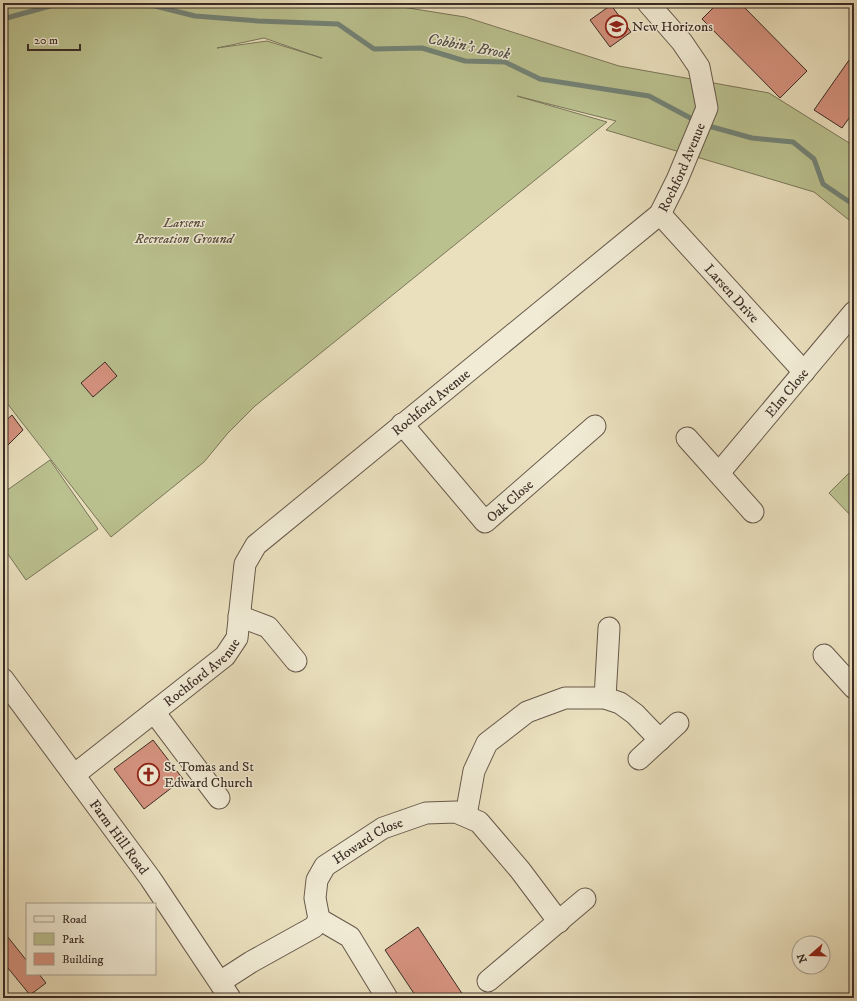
<svg xmlns="http://www.w3.org/2000/svg" width="857" height="1001" viewBox="0 0 857 1001" font-family="'IM FELL DW Pica',serif">
	<style>
		.green { fill: #bac18f; stroke: #7a765a; fill-rule: evenodd }
		.lines { fill: none; stroke-linecap: round; stroke-linejoin: round }
		.stream { stroke: #738377; stroke-width: 5 }
		.building { fill: #d69380; stroke: #3b2c25 }
		.minor-casing { stroke: #67594b; stroke-width: 23 }
		.minor { stroke: #f1ebd5; stroke-width: 21 }
		.labels { text-anchor: middle; stroke-width: 3; stroke-linejoin: round; paint-order: stroke }
		.poi-label { font-size: 14px; fill: #3b2c25; stroke: #f1ebd5; text-anchor: start }
		.street-label { font-size: 14px; fill: #3b2c25; stroke: #f1ebd5 }
		.park-label { font-size: 14px; font-style: italic; fill: #5b5140; stroke: #f1ebd5 }
		.water-label { font-size: 15px; font-style: italic; fill: #525047; stroke: #f1ebd5 }
	</style>
	<rect width="100%" height="100%" fill="#eae0be"/>
	<filter id="stains"><feTurbulence type="fractalNoise" baseFrequency=".005" numOctaves="4"/><feColorMatrix values="0 0 0 0 .2 0 0 0 0 .09 0 0 0 0 .02 0 0 0 .5 -.17"/></filter>
	<radialGradient id="worn" r=".72"><stop offset=".6" stop-color="#630" stop-opacity="0"/><stop offset="1" stop-color="#630" stop-opacity=".3"/></radialGradient>
	<!-- green -->
	<path class="green" d="M 20,3 L 377,3 L 465,17 L 619,66 L 769,93 L 854,146 L 854,224 L 814,192 L 606,130 L 616,121 L 517,96 L 607,122 L 255,406 L 228,433 L 204,462 L 111,537 L 3,398 L 3,8 ZM 264,38 L 321,58 L 322,58 L 267,41 L 217,48 Z
		M 50,460 L 98,529 L 26,580 L 3,547 L 3,493 Z
		M 854,468 L 854,519 L 829,493 Z"/>
	<g class="lines">
		<!-- stream -->
		<path class="stream" d="M 143,3 L 195,16 L 258,21 L 338,24 L 374,49 L 422,48 L 465,61 L 505,62 L 540,79 L 649,96 L 696,121
			M 3,19 L 61,3
			M 705,125 L 752,138 L 793,142 L 814,159 L 823,184 L 854,205"/>
	</g>
	<!-- building -->
	<path class="building" d="M 718,3 L 740,3 L 807,71 L 780,98 L 702,19 Z
		M 611,5 L 631,32 L 610,47 L 590,20 Z
		M 854,53 L 854,111 L 842,128 L 814,110 Z
		M 105,362 L 117,376 L 93,397 L 81,383 Z
		M 12,415 L 23,430 L 3,450 L 3,423 Z
		M 153,740 L 183,779 L 144,809 L 114,769 Z
		M 418,927 L 465,998 L 417,998 L 385,950 Z
		M 3,931 L 27,961 L 27,974 L 39,974 L 46,983 L 30,995 L 3,962 Z"/>
	<g class="lines">
		<defs>
			<g id="minor">
				<path id="s1" d="M 660,214 L 804,372"/>
				<path id="s2" d="M 402,424 L 485,522 L 595,426"/>
				<path d="M 687,438 L 753,512"/>
				<path id="s3" d="M 719,473 L 854,312"/>
				<path d="M 239,616 L 268,627 L 296,661"/>
				<path d="M 824,655 L 854,688"/>
				<path id="s4" d="M 3,679 L 150,878 L 230,998"/>
				<path d="M 605,698 L 609,628"/>
				<path d="M 154,712 L 219,798"/>
				<path d="M 639,759 L 678,723"/>
				<path id="s5" d="M 74,775 L 225,656 L 237,638 L 245,564 L 256,545 L 660,214 L 677,180 L 707,108 L 699,67 L 682,42 L 648,3"/>
				<path d="M 466,815 L 474,771 L 487,743 L 527,712 L 565,698 L 605,698 L 620,703 L 635,714 L 660,740"/>
				<path d="M 319,919 L 350,937 L 387,998"/>
				<path d="M 488,981 L 585,899"/>
				<path id="s6" d="M 220,982 L 251,962 L 314,927 L 319,919 L 315,898 L 317,880 L 325,866 L 383,828 L 426,813 L 456,812 L 479,822 L 520,870 L 559,922"/>
			</g>
		</defs>
		<!-- minor casing -->
		<use href="#minor" class="minor-casing"/>
		<!-- minor -->
		<use href="#minor" class="minor"/>
	</g>
	<!-- icons -->
	<defs>
		<symbol id="school-ring" viewBox="-11 -11 22 22"><circle r="9.5" fill="#f1ebd5" stroke="#8f2418" stroke-width="1.5"/><path d="M0-5L7-2L0 1L-7-2ZM-4 1L0 2.5L4 1V4Q0 6-4 4Z" fill="#8f2418"/></symbol>
		<symbol id="church-ring" viewBox="-11 -11 22 22"><circle r="9.5" fill="#f1ebd5" stroke="#8f2418" stroke-width="1.5"/><path d="M-1.2-6h2.4v3.5h3.3v2.4h-3.3V6h-2.4V-.1h-3.3v-2.4h3.3Z" fill="#8f2418"/></symbol>
	</defs>
	<g fill-rule="evenodd">
		<use href="#school-ring" x="604" y="14" width="25" height="25"/>
		<use href="#church-ring" x="136" y="762" width="25" height="25"/>
	</g>
	<g class="labels">
		<!-- poi labels -->
		<g class="poi-label">
			<text x="632" y="31">New Horizons</text>
			<text x="164" y="771">St Tomas and St<tspan x="164" dy="16">Edward Church</tspan></text>
		</g>
		<!-- street labels -->
		<g class="street-label">
			<text dy="5" stroke="none"><textPath href="#s5" startOffset="884">Rochford Avenue</textPath></text>
			<text dy="5" stroke="none"><textPath href="#s1" startOffset="107">Larsen Drive</textPath></text>
			<text dy="5" stroke="none"><textPath href="#s3" startOffset="105">Elm Close</textPath></text>
			<text dy="5" stroke="none"><textPath href="#s5" startOffset="536">Rochford Avenue</textPath></text>
			<text dy="5" stroke="none"><textPath href="#s2" startOffset="161">Oak Close</textPath></text>
			<text dy="5" stroke="none"><textPath href="#s5" startOffset="164">Rochford Avenue</textPath></text>
			<text dy="5" stroke="none"><textPath href="#s4" startOffset="196">Farm Hill Road</textPath></text>
			<text dy="5" stroke="none"><textPath href="#s6" startOffset="224">Howard Close</textPath></text>
		</g>
		<!-- park labels -->
		<g class="park-label">
			<text x="184" y="227">Larsens<tspan x="184" dy="16">Recreation Ground</tspan></text>
		</g>
		<!-- water labels -->
		<g class="water-label">
			<text transform="translate(469 46) rotate(11)" y="5">Cobbin's Brook</text>
		</g>
	</g>
	<!-- margin -->
	<rect width="857" height="1001" fill="none" stroke="#eae0be" stroke-width="16"/>
	<rect x="4" y="4" width="849" height="993" fill="none" stroke="#3b2c25" stroke-width="2"/>
	<rect x="8" y="8" width="841" height="985" fill="none" stroke="#3b2c25"/>
	<!-- legend -->
	<rect x="26" y="903" width="130" height="72" fill="#f1ebd5" stroke="#a89f8f"/>
	<rect x="34" y="916" width="20" height="6" fill="#f1ebd5" stroke="#a89f8f"/>
	<text x="62" y="923" font-size="12" fill="#3b2c25">Road</text>
	<rect x="34" y="933" width="20" height="12" fill="#bac18f" stroke="#a89f8f"/>
	<text x="62" y="943" font-size="12" fill="#3b2c25">Park</text>
	<rect x="34" y="953" width="20" height="12" fill="#d69380" stroke="#a89f8f"/>
	<text x="62" y="963" font-size="12" fill="#3b2c25">Building</text>
	<!-- north arrow -->
	<g transform="translate(811 955) rotate(250)"><circle r="19" fill="#f1ebd5" stroke="#a89f8f"/>
	<path d="M0-3L7 15L0 10L-7 15Z" fill="#8f2418"/>
	<text y="-6" font-size="11" font-weight="bold" text-anchor="middle" fill="#3b2c25">N</text>
	</g>
	<!-- scale -->
	<path d="M28 44v6h52v-6" fill="none" stroke="#3b2c25" stroke-width="2"/>
	<text x="34" y="44" font-size="12" fill="#3b2c25" stroke="#f1ebd5" stroke-width="3" paint-order="stroke">20 m</text>
	<rect width="100%" height="100%" filter="url(#stains)"/>
	<rect width="100%" height="100%" fill="url(#worn)"/>
</svg>
